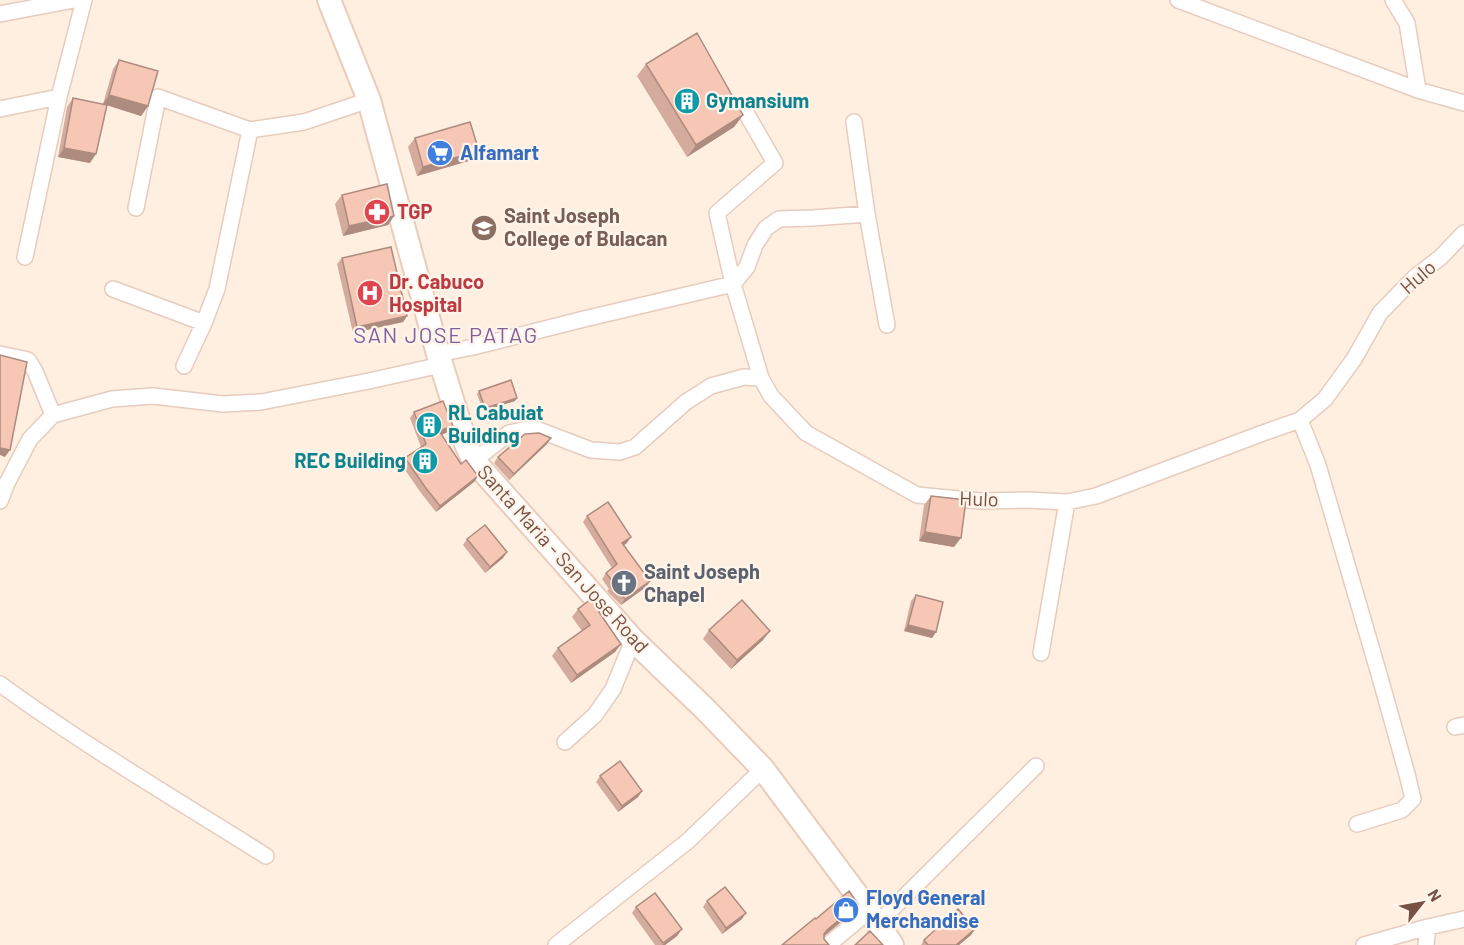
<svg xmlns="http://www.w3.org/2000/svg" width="1464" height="945" viewBox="0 0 1464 945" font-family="Barlow,sans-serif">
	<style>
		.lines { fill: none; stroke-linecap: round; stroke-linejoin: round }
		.street-casing { stroke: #e6ccbe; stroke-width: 18 }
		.secondary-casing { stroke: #ebcbba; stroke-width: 26 }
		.street { stroke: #fff; stroke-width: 15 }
		.secondary { stroke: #fff; stroke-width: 22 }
		.wall { fill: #d4ab9c }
		.shaded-wall { fill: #ad8b7f }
		.building { fill: #f7c7b5; stroke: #ad8b7f; stroke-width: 1.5 }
		.labels { text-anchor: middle; stroke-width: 4.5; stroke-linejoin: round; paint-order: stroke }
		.culture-label { font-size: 20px; font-weight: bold; fill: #0d838f; stroke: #fff4e9; text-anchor: start }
		.shop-label { font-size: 20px; font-weight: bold; fill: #366cbe; stroke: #fff4e9; text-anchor: start }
		.health-label { font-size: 20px; font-weight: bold; fill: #be3a42; stroke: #fff4e9; text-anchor: start }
		.education-label { font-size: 20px; font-weight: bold; fill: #785e54; stroke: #fff4e9; text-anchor: start }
		.street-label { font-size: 20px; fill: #785145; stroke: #fff4e9 }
		.worship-label { font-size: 20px; font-weight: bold; fill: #5b616d; stroke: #fff4e9; text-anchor: start }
		.quarter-label { font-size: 22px; letter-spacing: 1.5px; fill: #815f9c; stroke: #fff4e9 }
	</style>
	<rect width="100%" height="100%" fill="#ffefe0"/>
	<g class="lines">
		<defs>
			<path id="street" d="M 1178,0 L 1418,90 L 1464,103
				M 1393,0 L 1407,23 L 1418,90
				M 0,14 L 74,0
				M 0,109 L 59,97 L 84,0
				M 854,122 L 867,214
				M 136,208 L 158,97 L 250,130 L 304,122 L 369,100
				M 25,257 L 59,97
				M 113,289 L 204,323
				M 0,354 L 28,360 L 35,371 L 53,415
				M 438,354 L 473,347 L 584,319 L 733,284 L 717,213 L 775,163 L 745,111
				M 184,366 L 204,323 L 217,289 L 250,130
				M 761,378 L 733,284 L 747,267 L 755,245 L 766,228 L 779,219 L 813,218 L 867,214 L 887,325
				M 1300,420 L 1318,465 L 1381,681 L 1407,774 L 1413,799 L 1402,810 L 1357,824
				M 474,461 L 509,433 L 523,430 L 536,429 L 591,450 L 620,452 L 635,447 L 686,402 L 711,386 L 744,377 L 761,378 L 771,396 L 806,433 L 917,495 L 980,501 L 1027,500 L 1067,502 L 1096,496 L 1263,433 L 1300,420 L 1325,399 L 1354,359 L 1380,313 L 1414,278 L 1441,257 L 1464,233
				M 0,501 L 7,483 L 30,439 L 53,415 L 112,399 L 153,396 L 223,404 L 261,402 L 369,381 L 441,365
				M 1041,653 L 1067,502
				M 0,684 C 85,746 177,800 266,856
				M 1455,727 L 1464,725
				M 565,742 L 595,715 L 613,689 L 633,640
				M 877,924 L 1036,766
				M 556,945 L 688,841 L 763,769
				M 828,945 L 869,911
				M 1364,945 L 1428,927 L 1464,919
				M 1426,945 L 1428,927"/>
			<path id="secondary" d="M 329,0 L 369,100 L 438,354 L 466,444 L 474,461 L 633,640 L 705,709 L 763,769 L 869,911 L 892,945"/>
		</defs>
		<!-- street casing -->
		<use href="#street" class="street-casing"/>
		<!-- secondary casing -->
		<use href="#secondary" class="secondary-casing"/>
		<!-- street -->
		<use href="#street" class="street"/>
		<!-- secondary -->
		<use href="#secondary" class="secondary"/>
	</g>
	<!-- wall -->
	<path class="wall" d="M 119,60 L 148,106 L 141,116 L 107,105 L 90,163 L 58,157 L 67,107 L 73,98 L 103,104 L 113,69 Z
		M 646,64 L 743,115 L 734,127 L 687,157 L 637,76 Z
		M 415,138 L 472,160 L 417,176 L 408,147 Z
		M 342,195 L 394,216 L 388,225 L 343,236 L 335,204 Z
		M 342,258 L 407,316 L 403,322 L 353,333 L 337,264 Z
		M 479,391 L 515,401 L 483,411 L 477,394 Z
		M 414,412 L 453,426 L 448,432 L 441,435 L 461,464 L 478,476 L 474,482 L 436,512 L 421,493 L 401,464 L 405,458 L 421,447 L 410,418 Z
		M 547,444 L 509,480 L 494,463 L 498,457 Z
		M 931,496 L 954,547 L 919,541 L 924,505 Z
		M 587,516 L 627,543 L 624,545 L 646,587 L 621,605 L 607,591 L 609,589 L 602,579 L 606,573 L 612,568 L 583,522 Z
		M 467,539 L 507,552 L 503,558 L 485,573 L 463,545 Z
		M 916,595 L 936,632 L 932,638 L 904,631 L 911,601 Z
		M 578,609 L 601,610 L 599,612 L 621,644 L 615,652 L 571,683 L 552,656 L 558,648 L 582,631 L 572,617 Z
		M 709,630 L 763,640 L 731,669 L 703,639 Z
		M 600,776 L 642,791 L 638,797 L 618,812 L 596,782 Z
		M 707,901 L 742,919 L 722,934 L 703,907 Z
		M 636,907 L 682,929 L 677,936 L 665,945 L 655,945 L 632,913 Z
		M 975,929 L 971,935 L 959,945 L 921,945 L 924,940 Z"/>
	<!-- shaded-wall -->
	<path class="shaded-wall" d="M 109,95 L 148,106 L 141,116 L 103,104 Z
		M 743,115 L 734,127 L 687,157 L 696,145 Z
		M 64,148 L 96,154 L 90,163 L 58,157 Z
		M 479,151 L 472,160 L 417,176 L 423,167 Z
		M 394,216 L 388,225 L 343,236 L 349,226 Z
		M 407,316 L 403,322 L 353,333 L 357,327 Z
		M 517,398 L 515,401 L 483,411 L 485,408 Z
		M 453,426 L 448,432 L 434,438 L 439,431 Z
		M 551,438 L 547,444 L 509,480 L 514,474 Z
		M 0,448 L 10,450 L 5,457 L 0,455 Z
		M 478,476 L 474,482 L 436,512 L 440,506 Z
		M 925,532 L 961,538 L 954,547 L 919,541 Z
		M 631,537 L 627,543 L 618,549 L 622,543 Z
		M 507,552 L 503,558 L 485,573 L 490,567 Z
		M 650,581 L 646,587 L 621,605 L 625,599 Z
		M 908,625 L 936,632 L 932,638 L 904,631 Z
		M 770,631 L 763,640 L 731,669 L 737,660 Z
		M 621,644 L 615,652 L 571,683 L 577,675 Z
		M 642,791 L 638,797 L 618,812 L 622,806 Z
		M 858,904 L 853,912 L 822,938 L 827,930 Z
		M 746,913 L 742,919 L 722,934 L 726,928 Z
		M 682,929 L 677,936 L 665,945 L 662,945 Z
		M 975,929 L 971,935 L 959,945 L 956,945 Z"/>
	<!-- building -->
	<path class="building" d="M 697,33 L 743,115 L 696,145 L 646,64 Z
		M 119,60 L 158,71 L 148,106 L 109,95 Z
		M 73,98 L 107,105 L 96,154 L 64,148 Z
		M 470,122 L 479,151 L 423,167 L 415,138 Z
		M 387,184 L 394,216 L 349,226 L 342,195 Z
		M 391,247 L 407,316 L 357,327 L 342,258 Z
		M 0,355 L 27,362 L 10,450 L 0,448 Z
		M 511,380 L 517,398 L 485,408 L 479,391 Z
		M 443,401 L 453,426 L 439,431 L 461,464 L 466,460 L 478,476 L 440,506 L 425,487 L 405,458 L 426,444 L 414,412 Z
		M 539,433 L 551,438 L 514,474 L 498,457 L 525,434 Z
		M 931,496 L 966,500 L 961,538 L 925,532 Z
		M 608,502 L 631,537 L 622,543 L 650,581 L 625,599 L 612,585 L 614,583 L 606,573 L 617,564 L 587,516 Z
		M 485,525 L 507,552 L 490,567 L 467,539 Z
		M 916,595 L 943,602 L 936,632 L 908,625 Z
		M 591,599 L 601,610 L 599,612 L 621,644 L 577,675 L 558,648 L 590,625 L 578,609 Z
		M 742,600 L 770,631 L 737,660 L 709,630 Z
		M 620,761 L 642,791 L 622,806 L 600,776 Z
		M 725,887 L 746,913 L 726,928 L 707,901 Z
		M 849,891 L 858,904 L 827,930 L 824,934 L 824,939 L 829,945 L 782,945 L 815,918 L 816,919 Z
		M 655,893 L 682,929 L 663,943 L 636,907 Z
		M 958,909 L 975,929 L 956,945 L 928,945 L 924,940 Z
		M 870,931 L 883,945 L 855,945 Z"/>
	<!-- icons -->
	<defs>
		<symbol id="building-disc" viewBox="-11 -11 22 22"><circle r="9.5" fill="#0f9aa8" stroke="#fff4e9"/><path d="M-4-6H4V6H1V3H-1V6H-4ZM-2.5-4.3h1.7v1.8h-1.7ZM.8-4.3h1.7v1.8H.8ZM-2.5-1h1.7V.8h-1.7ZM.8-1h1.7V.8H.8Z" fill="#fff"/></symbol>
		<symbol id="supermarket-disc" viewBox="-11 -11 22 22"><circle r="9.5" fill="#3f7fe0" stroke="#fff4e9"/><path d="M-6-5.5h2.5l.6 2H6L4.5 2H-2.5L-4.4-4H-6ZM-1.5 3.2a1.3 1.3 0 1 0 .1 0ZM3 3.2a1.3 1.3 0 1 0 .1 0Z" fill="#fff"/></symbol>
		<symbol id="pharmacy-disc" viewBox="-11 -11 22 22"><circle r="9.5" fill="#e0444e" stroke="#fff4e9"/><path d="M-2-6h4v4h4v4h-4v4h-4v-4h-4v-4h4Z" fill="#fff"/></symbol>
		<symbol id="university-disc" viewBox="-11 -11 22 22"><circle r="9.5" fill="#8d6e63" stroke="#fff4e9"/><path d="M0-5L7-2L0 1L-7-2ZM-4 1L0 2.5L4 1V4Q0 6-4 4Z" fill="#fff"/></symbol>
		<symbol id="hospital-disc" viewBox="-11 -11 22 22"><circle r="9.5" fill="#e0444e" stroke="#fff4e9"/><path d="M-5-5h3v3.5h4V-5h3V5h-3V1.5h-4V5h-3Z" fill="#fff"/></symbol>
		<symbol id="church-disc" viewBox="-11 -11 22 22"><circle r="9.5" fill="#6b7280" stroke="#fff4e9"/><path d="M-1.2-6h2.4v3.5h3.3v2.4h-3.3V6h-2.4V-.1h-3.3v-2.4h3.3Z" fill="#fff"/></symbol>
		<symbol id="shop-disc" viewBox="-11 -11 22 22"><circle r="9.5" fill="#3f7fe0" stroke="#fff4e9"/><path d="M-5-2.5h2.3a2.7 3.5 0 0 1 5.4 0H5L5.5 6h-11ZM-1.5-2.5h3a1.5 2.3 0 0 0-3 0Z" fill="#fff"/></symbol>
	</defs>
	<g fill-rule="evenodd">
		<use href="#building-disc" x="672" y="86" width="30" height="30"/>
		<use href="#supermarket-disc" x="425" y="138" width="30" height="30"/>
		<use href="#pharmacy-disc" x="362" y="197" width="30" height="30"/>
		<use href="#university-disc" x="469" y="213" width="30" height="30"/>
		<use href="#hospital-disc" x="355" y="278" width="30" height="30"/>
		<use href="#building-disc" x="414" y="410" width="30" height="30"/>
		<use href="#building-disc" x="410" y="446" width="30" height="30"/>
		<use href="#church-disc" x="609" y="568" width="30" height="30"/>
		<use href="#shop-disc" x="831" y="895" width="30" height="30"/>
	</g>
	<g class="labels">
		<!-- culture labels -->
		<g class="culture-label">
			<text x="706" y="108">Gymansium</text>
			<text x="448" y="420">RL Cabuiat<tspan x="448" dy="23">Building</tspan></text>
			<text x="406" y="468" text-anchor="end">REC Building</text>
		</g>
		<!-- shop labels -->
		<g class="shop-label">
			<text x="460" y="160">Alfamart</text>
			<text x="866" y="905">Floyd General<tspan x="866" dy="23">Merchandise</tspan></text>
		</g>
		<!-- health labels -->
		<g class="health-label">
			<text x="397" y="219">TGP</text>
			<text x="389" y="289">Dr. Cabuco<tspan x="389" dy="23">Hospital</tspan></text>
		</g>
		<!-- education labels -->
		<g class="education-label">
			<text x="504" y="223">Saint Joseph<tspan x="504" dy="23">College of Bulacan</tspan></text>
		</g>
		<!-- street labels -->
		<g class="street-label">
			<text transform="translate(1418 277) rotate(-41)" y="7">Hulo</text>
			<text transform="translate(979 499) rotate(2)" y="7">Hulo</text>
			<text transform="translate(563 559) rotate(48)" y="7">Santa Maria - San Jose Road</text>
		</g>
		<!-- worship labels -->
		<g class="worship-label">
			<text x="644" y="579">Saint Joseph<tspan x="644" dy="23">Chapel</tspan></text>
		</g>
		<!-- quarter labels -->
		<g class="quarter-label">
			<text x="446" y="343">SAN JOSE PATAG</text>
		</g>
	</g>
	<!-- north arrow -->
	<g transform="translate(1422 903) rotate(59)" stroke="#fff4e9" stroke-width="4.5" paint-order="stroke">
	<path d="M0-4.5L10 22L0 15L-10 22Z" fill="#785145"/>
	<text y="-9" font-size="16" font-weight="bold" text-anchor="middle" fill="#785145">N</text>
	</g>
</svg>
